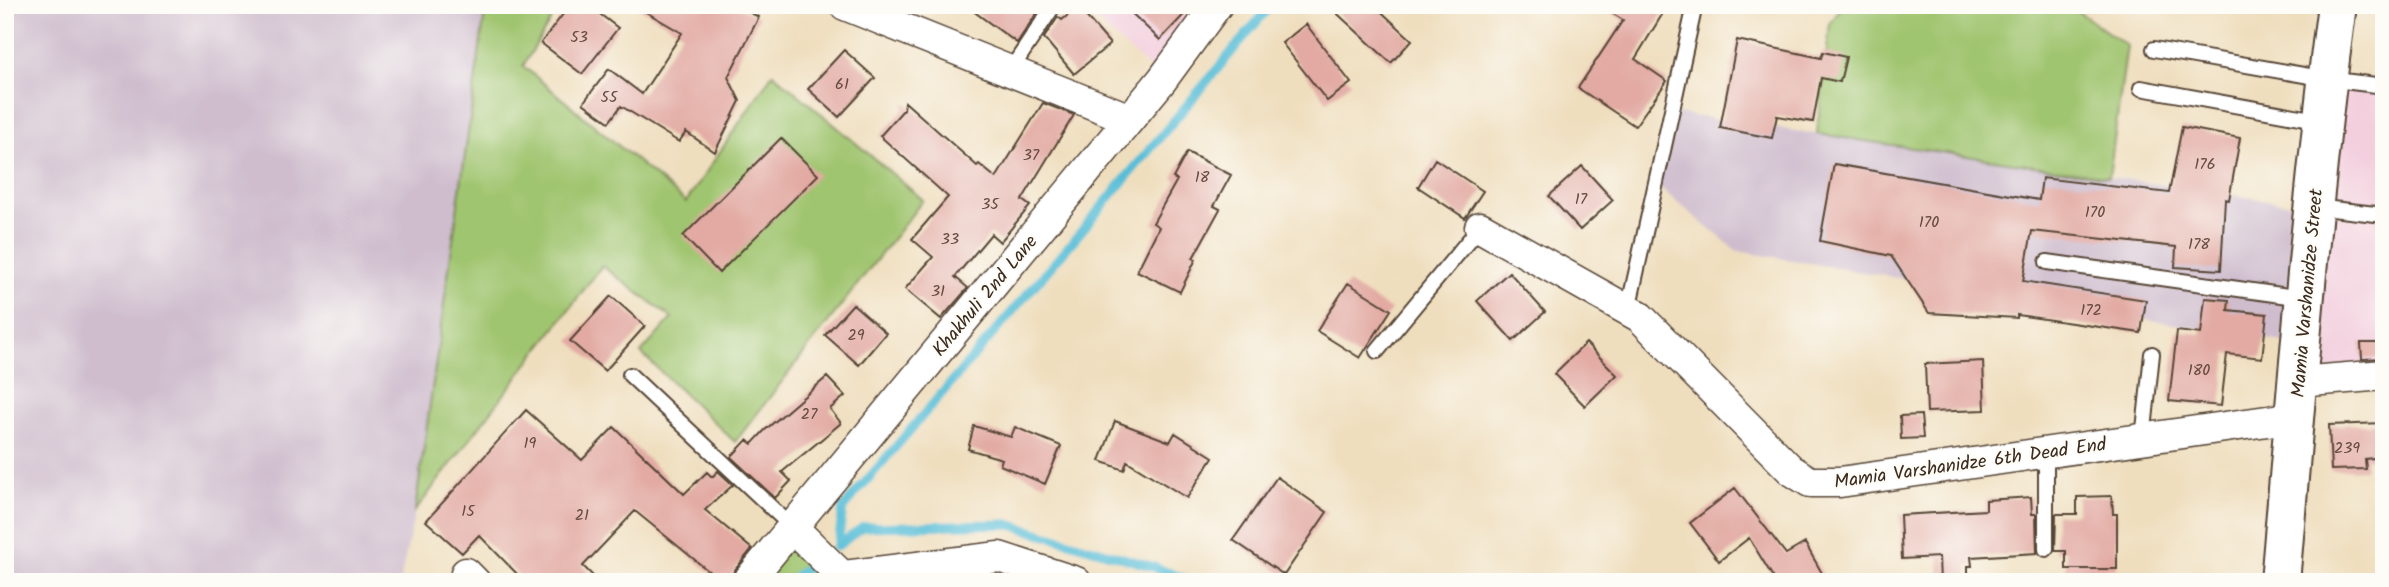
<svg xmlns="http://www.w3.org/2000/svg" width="2389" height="587" viewBox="0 0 2389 587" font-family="Kalam,sans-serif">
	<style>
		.built { fill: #f3cfde }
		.industrial { fill: #cfbdce }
		.green { fill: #a0c570; stroke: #6e7847; stroke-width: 2 }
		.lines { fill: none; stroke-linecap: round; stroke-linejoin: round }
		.stream { stroke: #59bed7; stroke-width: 9 }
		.building { fill: #e2aaa3 }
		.lane-casing { stroke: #564536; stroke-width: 18 }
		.street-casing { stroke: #564536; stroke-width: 33 }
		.secondary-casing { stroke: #564536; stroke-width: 42 }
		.lane { stroke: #fff; stroke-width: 14 }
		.street { stroke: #fff; stroke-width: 30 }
		.secondary { stroke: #fff; stroke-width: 38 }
		.labels { text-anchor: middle; stroke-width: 5; stroke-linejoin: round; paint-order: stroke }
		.number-label { font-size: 16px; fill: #654a3f }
		.street-label { font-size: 19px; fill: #3b2a1e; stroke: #fdfcf7 }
	</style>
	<rect width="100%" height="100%" fill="#fdfcf7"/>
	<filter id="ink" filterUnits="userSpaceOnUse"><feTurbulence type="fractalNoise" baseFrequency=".0143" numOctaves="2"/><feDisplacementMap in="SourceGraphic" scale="14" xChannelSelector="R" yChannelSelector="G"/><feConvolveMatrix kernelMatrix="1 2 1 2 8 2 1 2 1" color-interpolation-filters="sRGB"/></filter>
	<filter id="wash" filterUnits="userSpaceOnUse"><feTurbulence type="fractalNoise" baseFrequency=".00686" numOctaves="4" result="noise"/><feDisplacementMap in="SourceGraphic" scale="28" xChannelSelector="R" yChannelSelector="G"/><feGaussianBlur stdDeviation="1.57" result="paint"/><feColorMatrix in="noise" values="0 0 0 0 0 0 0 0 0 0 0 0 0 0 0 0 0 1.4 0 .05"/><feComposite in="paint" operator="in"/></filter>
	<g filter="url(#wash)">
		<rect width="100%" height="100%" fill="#efdebe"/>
		<!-- built -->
		<path class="built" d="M 1079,5 L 1224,5 L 1162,80 Z
			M 2327,79 L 2384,82 L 2384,375 L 2298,382 Z"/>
		<!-- industrial -->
		<path class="industrial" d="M 5,5 L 486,5 L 415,511 L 400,582 L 5,582 Z
			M 1672,113 L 2313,207 L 2301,345 L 1737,251 L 1656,185 Z"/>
		<!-- green -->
		<path class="green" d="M 486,5 L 560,5 L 523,66 L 686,202 L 773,73 L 923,200 L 735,442 L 641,353 L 672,318 L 602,266 L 415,511 Z
			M 1843,5 L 2069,5 L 2127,46 L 2109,177 L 1817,134 L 1830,24 Z
			M 792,527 L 833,582 L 747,582 Z"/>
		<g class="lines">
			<!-- stream -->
			<path class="stream" d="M 838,545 L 843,508 L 1073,241 L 1271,5
				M 836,547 L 863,527 L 1008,524 L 1154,567 L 1193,582
				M 791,582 L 797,575 L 819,559"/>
		</g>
		<g id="blocks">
			<!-- building -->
			<path class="building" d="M 570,5 L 588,5 L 618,28 L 582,74 L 541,43 Z
				M 634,5 L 734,5 L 759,17 L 728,77 L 740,101 L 715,152 L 686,132 L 679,142 L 621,106 L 609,122 L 583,103 L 609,69 L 642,94 L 682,33 Z
				M 965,5 L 1042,5 L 1017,43 Z
				M 1123,5 L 1193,5 L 1160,40 Z
				M 1328,5 L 1374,5 L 1412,40 L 1391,63 Z
				M 1598,5 L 1668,5 L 1635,59 L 1667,81 L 1635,126 L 1578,88 L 1623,20 Z
				M 1078,7 L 1110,44 L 1074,74 L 1044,38 L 1058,17 L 1062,20 Z
				M 1306,24 L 1351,83 L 1327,101 L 1282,43 Z
				M 1737,40 L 1821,58 L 1823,52 L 1846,57 L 1840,82 L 1821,78 L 1813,122 L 1777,116 L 1772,138 L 1720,128 Z
				M 844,50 L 875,78 L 839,117 L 808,89 Z
				M 905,102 L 977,166 L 979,164 L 996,178 L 1043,103 L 1074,115 L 1022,200 L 1030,206 L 1000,242 L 991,234 L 955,277 L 968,288 L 941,319 L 905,289 L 933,257 L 912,239 L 948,197 L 880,136 L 904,109 Z
				M 2182,127 L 2240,138 L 2229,200 L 2225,199 L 2221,270 L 2175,267 L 2176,247 L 2032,231 L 2023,281 L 2146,300 L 2141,333 L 2017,315 L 2017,318 L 1929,313 L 1891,256 L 1820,241 L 1834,164 L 2039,200 L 2042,178 L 2169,193 Z
				M 781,138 L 818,175 L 719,273 L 683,236 Z
				M 1187,152 L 1231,175 L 1214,206 L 1220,209 L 1193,258 L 1196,259 L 1180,292 L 1137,271 L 1159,227 L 1153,223 L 1177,180 L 1173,178 Z
				M 1435,159 L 1483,191 L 1465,218 L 1418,187 Z
				M 1582,166 L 1613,200 L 1580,230 L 1549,196 Z
				M 1509,272 L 1545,312 L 1513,341 L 1477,301 Z
				M 1348,283 L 1391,310 L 1360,358 L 1317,331 Z
				M 611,296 L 645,326 L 605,371 L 570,341 Z
				M 2205,298 L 2229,300 L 2228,310 L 2267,314 L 2262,358 L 2227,354 L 2221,406 L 2169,401 L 2177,331 L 2201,334 Z
				M 853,304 L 886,333 L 859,365 L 825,335 Z
				M 1586,343 L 1617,375 L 1585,406 L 1554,374 Z
				M 2361,343 L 2384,343 L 2384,358 L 2362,359 Z
				M 1983,361 L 1985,410 L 1927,412 L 1925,364 Z
				M 827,377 L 845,396 L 830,409 L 841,423 L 782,472 L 791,481 L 775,498 L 731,457 L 747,440 L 752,444 L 765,430 Z
				M 526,410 L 582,460 L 614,427 L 684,494 L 707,472 L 712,477 L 718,471 L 733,485 L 705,510 L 752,549 L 734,571 L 730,582 L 722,582 L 635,511 L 583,566 L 599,582 L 525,582 L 479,535 L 462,553 L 426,521 Z
				M 1921,415 L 1923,438 L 1901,439 L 1900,416 Z
				M 1115,421 L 1170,442 L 1175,433 L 1213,457 L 1187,498 L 1127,461 L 1124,470 L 1100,461 Z
				M 2384,423 L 2384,457 L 2365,459 L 2366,469 L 2331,470 L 2329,425 Z
				M 974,426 L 1011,437 L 1015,427 L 1061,446 L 1045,484 L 1000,465 L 1002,459 L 968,449 Z
				M 1277,477 L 1327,512 L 1284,575 L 1233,540 Z
				M 1735,488 L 1786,554 L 1805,543 L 1827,582 L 1776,582 L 1749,538 L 1719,561 L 1690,523 Z
				M 2112,496 L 2113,514 L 2117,514 L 2117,569 L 2066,569 L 2066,551 L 2055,551 L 2056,514 L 2077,514 L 2077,497 Z
				M 2031,497 L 2032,514 L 2036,514 L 2037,553 L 1971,557 L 1972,566 L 1968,566 L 1968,582 L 1940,582 L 1939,557 L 1902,559 L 1900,515 L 1986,510 L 1986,500 Z"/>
		</g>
	</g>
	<g filter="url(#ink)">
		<use href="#blocks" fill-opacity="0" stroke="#564536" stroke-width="2"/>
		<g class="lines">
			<defs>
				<path id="lane" d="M 2154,49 L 2327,79 L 2384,86
					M 1010,71 L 1052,8
					M 2141,88 L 2322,121
					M 2315,207 L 2384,215
					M 2047,262 L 2302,298
					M 1628,310 L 1695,5
					M 1377,351 L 1480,227
					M 630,375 L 792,527
					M 2143,439 L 2152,354
					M 2046,549 L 2046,453"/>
				<path id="street" d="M 845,5 L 1130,119
					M 1480,227 L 1640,317 L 1791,470 L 1810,482 L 1840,482 L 2295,417
					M 2298,382 L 2384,375
					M 792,527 L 848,582
					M 466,573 L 475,582
					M 844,576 L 999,557 L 1076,582
					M 747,582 L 1162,80 L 1217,5"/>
				<path id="secondary" d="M 2280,582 C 2297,389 2311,197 2337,5"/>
			</defs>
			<!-- lane casing -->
			<use href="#lane" class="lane-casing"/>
			<!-- street casing -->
			<use href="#street" class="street-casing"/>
			<!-- secondary casing -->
			<use href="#secondary" class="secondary-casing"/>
			<!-- lane -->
			<use href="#lane" class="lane"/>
			<!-- street -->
			<use href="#street" class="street"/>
			<!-- secondary -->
			<use href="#secondary" class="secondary"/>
		</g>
	</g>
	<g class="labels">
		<!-- number labels -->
		<g class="number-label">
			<text x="579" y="42">53</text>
			<text x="842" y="89">61</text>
			<text x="609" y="102">55</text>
			<text x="1031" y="160">37</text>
			<text x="2205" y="169">176</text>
			<text x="1202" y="182">18</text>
			<text x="1581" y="204">17</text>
			<text x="990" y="209">35</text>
			<text x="2095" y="217">170</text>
			<text x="1929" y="227">170</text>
			<text x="950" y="244">33</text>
			<text x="2199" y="249">178</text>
			<text x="938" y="296">31</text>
			<text x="2091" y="315">172</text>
			<text x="856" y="340">29</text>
			<text x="2199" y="375">180</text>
			<text x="809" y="419">27</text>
			<text x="530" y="448">19</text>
			<text x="2347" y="453">239</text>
			<text x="468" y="516">15</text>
			<text x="582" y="520">21</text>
		</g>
		<!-- street labels -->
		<g class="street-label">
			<text transform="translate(2306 293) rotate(-85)" y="7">Mamia Varshanidze Street</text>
			<text transform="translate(984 295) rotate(-50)" y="7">Khakhuli 2nd Lane</text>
			<text transform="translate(1970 462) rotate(-8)" y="7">Mamia Varshanidze 6th Dead End</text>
		</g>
	</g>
	<!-- margin -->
	<rect width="2389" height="587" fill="none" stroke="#fdfcf7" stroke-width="28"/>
</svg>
